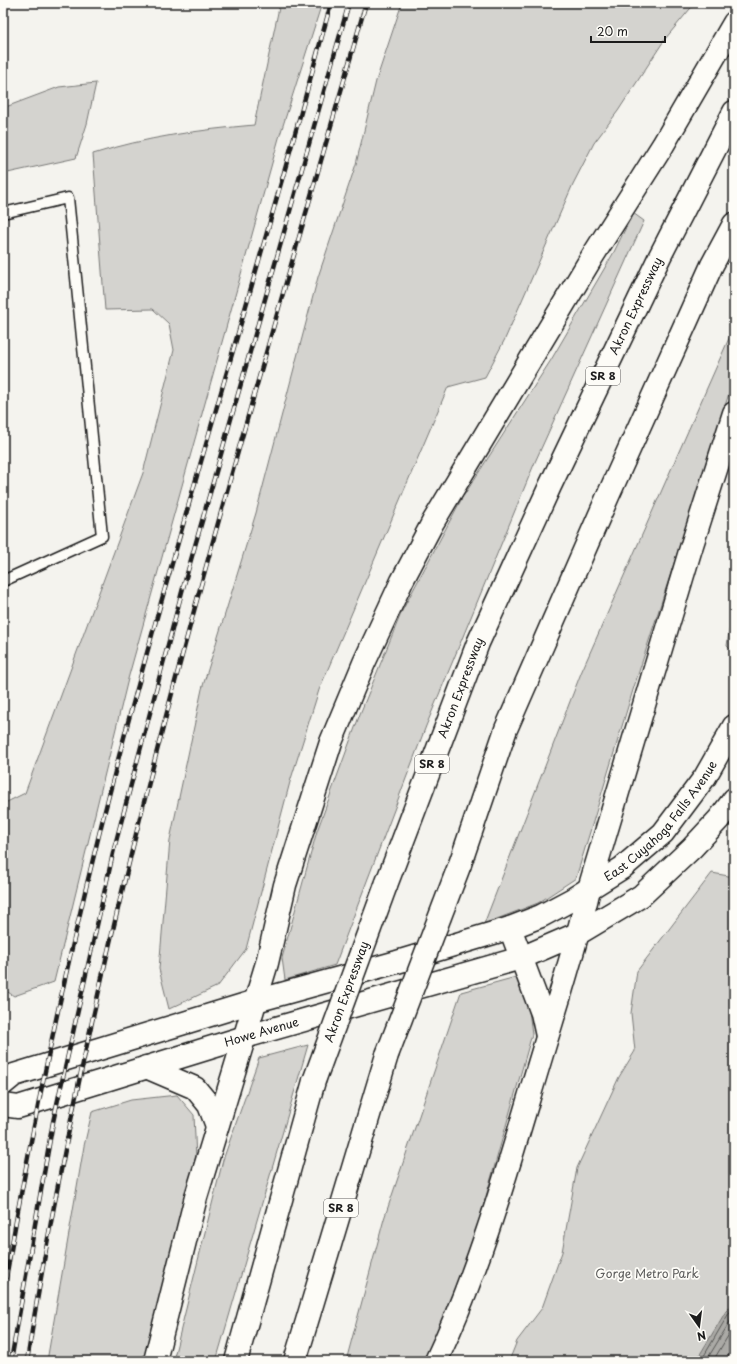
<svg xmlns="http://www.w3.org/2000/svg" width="737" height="1364" viewBox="0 0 737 1364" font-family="'Playpen Sans',sans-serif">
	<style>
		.green { fill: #d4d3cf; stroke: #787876 }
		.water { fill: #abaaa6; stroke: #72716f }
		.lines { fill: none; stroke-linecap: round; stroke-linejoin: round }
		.shore { stroke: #555553; stroke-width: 1 }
		.lane-casing { stroke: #1c1c1c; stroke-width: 13 }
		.secondary-casing { stroke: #1c1c1c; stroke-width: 25 }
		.highway-casing { stroke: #1c1c1c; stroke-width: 25 }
		.lane { stroke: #fdfcf7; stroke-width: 10 }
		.secondary { stroke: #fdfcf7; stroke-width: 22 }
		.highway { stroke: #fdfcf7; stroke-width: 22 }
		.rail-casing { stroke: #1c1c1c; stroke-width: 4.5 }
		.rail { stroke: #fdfcf7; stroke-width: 3; stroke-dasharray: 9; stroke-linecap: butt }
		.highway-bridge-casing { stroke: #1c1c1c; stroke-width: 25; stroke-linecap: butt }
		.highway-bridge { stroke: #fdfcf7; stroke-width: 22 }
		.labels { text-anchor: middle; stroke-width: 3.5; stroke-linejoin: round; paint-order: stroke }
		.shield { fill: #fdfcf7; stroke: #605f5e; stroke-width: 1 }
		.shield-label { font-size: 11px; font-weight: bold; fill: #1c1c1c }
		.street-label { font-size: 12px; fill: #1c1c1c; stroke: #fdfcf7 }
		.park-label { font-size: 12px; fill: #5c5c5b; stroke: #fdfcf7 }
	</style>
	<rect width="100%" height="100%" fill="#f4f3ee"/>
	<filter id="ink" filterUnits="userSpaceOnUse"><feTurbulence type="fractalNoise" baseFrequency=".025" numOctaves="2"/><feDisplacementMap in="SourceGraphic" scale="8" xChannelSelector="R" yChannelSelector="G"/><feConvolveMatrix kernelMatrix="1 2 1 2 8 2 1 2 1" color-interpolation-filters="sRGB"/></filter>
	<g filter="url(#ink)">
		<!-- green -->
		<path class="green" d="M 280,3 L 322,3 L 279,138 L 128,679 L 54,982 L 14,996 L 3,989 L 3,804 L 25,793 L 143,473 L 174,350 L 169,324 L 153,309 L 105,310 L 93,154 C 146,137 199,130 254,125 Z
			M 402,3 L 695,3 L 665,39 L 618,111 L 594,143 L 573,184 L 505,339 L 485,377 L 448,387 L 319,690 L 290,782 L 246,949 L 218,986 L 169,1009 L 159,969 L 170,840 L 202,689 L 256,513 L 318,277 L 356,164 L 376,81 Z
			M 96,83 L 87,124 L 76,158 L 3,174 L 3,108 L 59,87 Z
			M 633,213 L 644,221 L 535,462 L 426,726 L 335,965 L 285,980 L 282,958 L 317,831 L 360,714 L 402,611 L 461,500 L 551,360 L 614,252 Z
			M 734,327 L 734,378 L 633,690 L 576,878 L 538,903 L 484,924 L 581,673 Z
			M 734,597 L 734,653 L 727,646 Z
			M 712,873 L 734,877 L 734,1361 L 509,1361 L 517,1341 L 542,1308 L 562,1252 L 577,1168 L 619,1077 L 635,1051 L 631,1013 L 637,971 Z
			M 516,977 L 528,1003 L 532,1034 L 475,1235 L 427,1361 L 346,1361 L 384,1219 L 461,992 Z
			M 308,1045 L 216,1361 L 173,1361 L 223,1160 L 259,1058 Z
			M 177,1095 L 194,1115 L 196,1159 L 147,1361 L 47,1361 L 84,1146 L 92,1112 L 131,1100 Z"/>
		<!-- water -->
		<path class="water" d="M 734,1303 L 734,1361 L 696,1361 L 726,1311 Z"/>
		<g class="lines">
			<!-- shore -->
			<path class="shore" d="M 701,1361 L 729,1313 L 734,1308
				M 706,1361 L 734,1315
				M 713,1361 L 734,1326"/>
			<defs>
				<path id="lane" d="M 3,213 L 68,198 L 102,536 L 3,581"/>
				<g id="secondary">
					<path id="s1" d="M 3,1084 L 14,1075 L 256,1001 L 397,962 L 510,928 L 541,916 L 571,900 L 622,868 L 663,833 L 705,777 L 734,726"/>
					<path id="s2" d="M 3,1105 L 18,1107 L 245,1037 L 521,958 L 579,933 L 641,896 L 692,848 L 719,819 L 734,799"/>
				</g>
				<g id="highway">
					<path d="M 460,864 L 506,729 L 608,496 L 712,265 L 734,224"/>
					<path id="s3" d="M 386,885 L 478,643 L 550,486 L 660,256 L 734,112"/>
					<path d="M 510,928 L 542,1013 L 547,1036"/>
					<path d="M 146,1067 L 195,1088 L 209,1105 L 217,1126"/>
					<path d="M 155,1361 L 196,1197 L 267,963 L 285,885 L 331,742 L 364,663 L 402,581 L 433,522 L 592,257 L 663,145 L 734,23"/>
					<path d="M 236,1361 L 314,1081"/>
					<path d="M 295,1361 L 387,1055"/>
					<path d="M 436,1361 C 478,1272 505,1178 533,1084 C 552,1019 574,955 589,889 L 691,548 L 734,413"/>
				</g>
			</defs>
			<!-- lane casing -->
			<use href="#lane" class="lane-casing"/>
			<!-- secondary casing -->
			<use href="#secondary" class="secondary-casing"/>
			<!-- highway casing -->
			<use href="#highway" class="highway-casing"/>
			<!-- lane -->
			<use href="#lane" class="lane"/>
			<!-- secondary -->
			<use href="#secondary" class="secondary"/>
			<!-- highway -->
			<use href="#highway" class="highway"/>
			<defs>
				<path id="rail" d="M 3,1296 C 35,1104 77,913 127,726 C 192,484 266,245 331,3
					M 11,1361 L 53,1122 L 114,849 L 183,588 L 349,3
					M 27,1361 C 100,899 239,452 366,3"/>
			</defs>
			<!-- rail casing -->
			<use href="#rail" class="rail-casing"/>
			<!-- rail -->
			<use href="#rail" class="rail"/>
			<defs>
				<g id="highway-bridge">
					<path d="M 387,1055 L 460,864"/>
					<path id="s4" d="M 314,1081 L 386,885"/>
				</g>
			</defs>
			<!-- highway-bridge casing -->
			<use href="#highway-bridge" class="highway-bridge-casing"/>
			<!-- highway-bridge -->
			<use href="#highway-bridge" class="highway-bridge"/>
		</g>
	</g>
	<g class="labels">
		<!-- shield labels -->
		<g class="shield">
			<rect x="586" y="367" width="34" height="18" rx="3"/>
			<rect x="415" y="755" width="34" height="18" rx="3"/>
			<rect x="324" y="1199" width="34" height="18" rx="3"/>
		</g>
		<g class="shield-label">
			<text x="603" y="380">SR 8</text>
			<text x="432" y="768">SR 8</text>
			<text x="341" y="1212">SR 8</text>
		</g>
		<!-- street labels -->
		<g class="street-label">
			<text dy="4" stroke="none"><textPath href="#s3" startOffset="631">Akron Expressway</textPath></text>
			<text dy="4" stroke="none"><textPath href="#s3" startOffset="211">Akron Expressway</textPath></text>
			<text dy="4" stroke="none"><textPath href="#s1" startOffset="720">East Cuyahoga Falls Avenue</textPath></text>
			<text dy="4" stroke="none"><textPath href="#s4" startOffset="95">Akron Expressway</textPath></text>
			<text dy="4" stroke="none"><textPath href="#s2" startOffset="270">Howe Avenue</textPath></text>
		</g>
		<!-- park labels -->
		<g class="park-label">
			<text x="647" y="1278">Gorge Metro Park</text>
		</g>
	</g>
	<!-- margin -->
	<rect width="737" height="1364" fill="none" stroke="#fdfcf7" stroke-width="16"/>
	<rect x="8" y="8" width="721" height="1348" fill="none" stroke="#1c1c1c" stroke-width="1.5" filter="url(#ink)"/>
	<!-- north arrow -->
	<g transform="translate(699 1326) rotate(166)" stroke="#fdfcf7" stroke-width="3" paint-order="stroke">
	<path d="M0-3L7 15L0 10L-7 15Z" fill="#1c1c1c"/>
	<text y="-6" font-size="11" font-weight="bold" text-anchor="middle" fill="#1c1c1c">N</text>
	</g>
	<!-- scale -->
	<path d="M591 36v6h74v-6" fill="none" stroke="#1c1c1c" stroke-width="2"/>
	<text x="597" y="36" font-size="12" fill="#1c1c1c" stroke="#fdfcf7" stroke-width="3" paint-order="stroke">20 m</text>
</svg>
